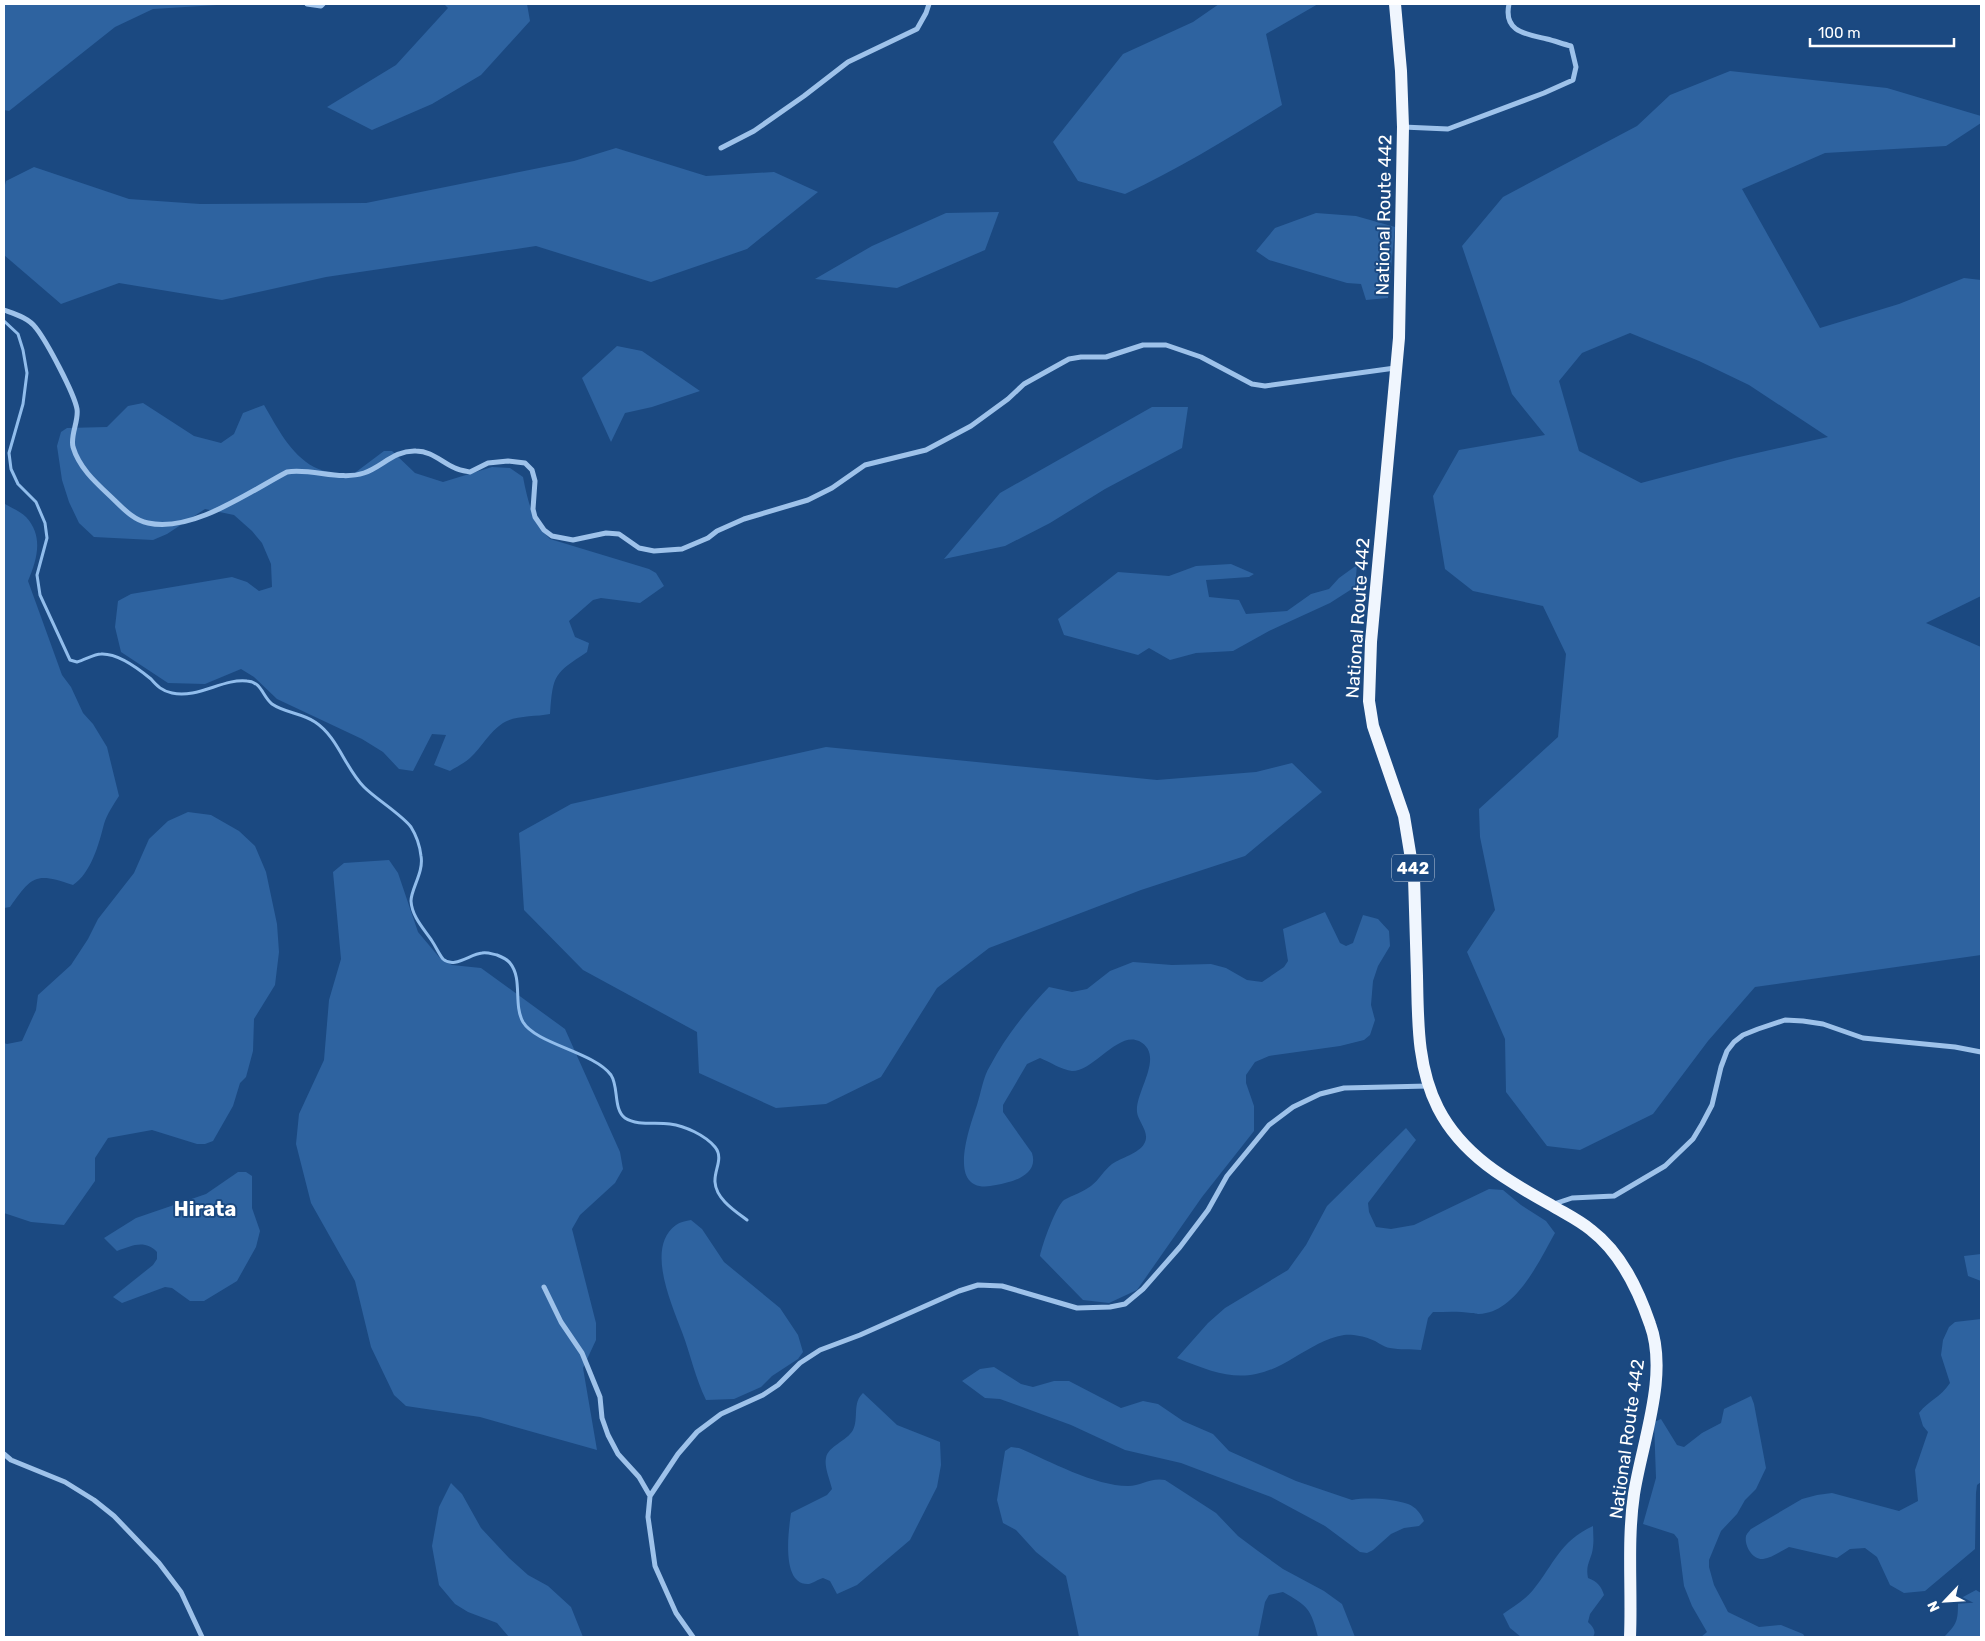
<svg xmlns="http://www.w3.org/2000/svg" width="1985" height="1641" viewBox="0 0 1985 1641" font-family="Rubik,sans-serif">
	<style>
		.green { fill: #2e63a0; fill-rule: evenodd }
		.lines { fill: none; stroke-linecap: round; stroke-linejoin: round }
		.stream { stroke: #91bdec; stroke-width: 3 }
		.minor { stroke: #9ec2ea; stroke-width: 5 }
		.trunk { stroke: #f0f6fe; stroke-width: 12 }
		.labels { text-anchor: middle; stroke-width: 4; stroke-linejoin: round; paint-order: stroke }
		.shield { fill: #1b4981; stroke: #bbc8d9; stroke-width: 1 }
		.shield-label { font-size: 16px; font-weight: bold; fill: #fff }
		.street-label { font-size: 18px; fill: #fff; stroke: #1b4981 }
		.quarter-label { font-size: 20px; font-weight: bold; fill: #fff; stroke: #1b4981 }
	</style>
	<rect width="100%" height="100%" fill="#1b4981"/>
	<!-- green -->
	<path class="green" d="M 4,4 L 216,4 L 217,5 L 153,9 L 115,27 L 9,111 L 4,110 Z
		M 444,4 L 527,4 L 530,21 L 481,75 L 432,104 L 372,130 L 327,107 L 396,65 L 448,8 Z
		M 1219,4 L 1318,4 L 1266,34 L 1282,105 C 1231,137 1180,168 1125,194 L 1078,181 L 1053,142 L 1123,54 L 1193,22 Z
		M 1730,71 L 1887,88 L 1981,116 L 1981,123 L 1946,146 L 1825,153 L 1742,189 L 1820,328 L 1899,304 L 1964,278 L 1981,280 L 1981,596 L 1926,623 L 1981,647 L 1981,955 L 1755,987 L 1708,1041 L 1653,1114 L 1580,1150 L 1547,1146 L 1506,1092 L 1505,1039 L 1467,952 L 1495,910 L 1480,837 L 1479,809 L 1558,737 L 1566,654 L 1543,606 L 1473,591 L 1445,569 L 1433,496 L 1459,450 L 1545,435 L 1512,394 L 1462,246 L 1503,197 L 1637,126 L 1670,95 ZM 1630,333 L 1699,361 L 1749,385 L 1828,437 L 1735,458 L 1641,483 L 1579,451 L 1559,381 L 1582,353 Z
		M 616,148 L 706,176 L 774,172 L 818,192 L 747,249 L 651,282 L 536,246 L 326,277 L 222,300 L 119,283 L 61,304 L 4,255 L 4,189 L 6,181 L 34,167 L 129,199 L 200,204 L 366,203 L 574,161 Z
		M 999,212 L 985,250 L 897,288 L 815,279 L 872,246 L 946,213 Z
		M 1316,213 L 1356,216 L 1395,227 L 1388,298 L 1366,300 L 1361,284 L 1347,283 L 1269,260 L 1256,251 L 1275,228 Z
		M 617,346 L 642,351 L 700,391 L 652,407 L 625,413 L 611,442 L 582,378 Z
		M 143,403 L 194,436 L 221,443 L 234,434 L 243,413 L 264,405 C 277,427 290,454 314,467 C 324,472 337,474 348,478 L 384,451 L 392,451 L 415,473 L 443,482 L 492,467 L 510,468 L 523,477 C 528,502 532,521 550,539 L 649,569 L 656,573 L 664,586 L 640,603 L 601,598 L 593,600 L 569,621 L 575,637 L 589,643 L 587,652 C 554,674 553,674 550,714 C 535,717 516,715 503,723 C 489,732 482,747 470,758 C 465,763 456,767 450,771 L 434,765 L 446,735 L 432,734 L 413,771 L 399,769 L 383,752 L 362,739 L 277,699 L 254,677 L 241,669 L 205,684 L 168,683 L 121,652 L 115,627 L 118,601 L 131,594 L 232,577 L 247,582 L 259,591 L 272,587 L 271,564 L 262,543 L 252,531 L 234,515 L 205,509 L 167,534 L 153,540 L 94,537 L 79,523 L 69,502 L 62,480 L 57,446 L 61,432 L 67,428 L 107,427 L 128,406 Z
		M 1152,407 L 1188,407 L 1182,448 L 1105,489 L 1050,523 L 1005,546 L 944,559 L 1000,493 Z
		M 4,501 L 5,504 C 12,508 21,512 26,517 C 44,536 37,560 28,581 L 62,675 L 71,687 L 83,713 L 93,724 L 107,747 L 119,796 C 114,804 107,814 104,824 C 99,844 91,873 73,885 C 35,872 32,876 10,907 L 4,908 Z
		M 1231,564 L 1254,574 L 1249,577 L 1206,580 L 1209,597 L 1239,600 L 1246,614 L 1287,611 L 1311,594 L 1329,589 L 1339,578 L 1357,565 L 1355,587 L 1330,603 L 1269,631 L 1233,651 L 1196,653 L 1170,660 L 1149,648 L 1138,655 L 1064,635 L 1058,619 L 1118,572 L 1169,576 L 1196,566 Z
		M 826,747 L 1157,780 L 1256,772 L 1292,763 L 1322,792 L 1245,856 L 1141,890 L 989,948 L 937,988 L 881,1077 L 826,1104 L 776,1108 L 699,1073 L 697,1032 L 583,970 L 524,910 L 519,833 L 571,804 Z
		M 188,812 L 211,815 L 239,831 L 255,846 L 266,872 L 277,924 L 279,952 L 275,985 L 254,1019 L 253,1051 L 246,1077 L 240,1083 L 233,1106 L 213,1141 L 205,1144 L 197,1144 L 152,1130 L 108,1138 L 95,1158 L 95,1181 L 64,1225 L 31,1222 L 4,1213 L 4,1043 L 7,1044 L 22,1041 L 36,1010 L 38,995 L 71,965 L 88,939 L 98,919 L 134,873 L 149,839 L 168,821 Z
		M 389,860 L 398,873 L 418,932 L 439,957 L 452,965 L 481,968 L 565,1029 L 620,1152 L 623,1169 L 615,1183 L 580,1215 L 572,1229 L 596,1323 L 596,1340 L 583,1368 L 597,1450 L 480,1417 L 406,1406 L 394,1395 L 371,1347 L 355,1281 L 311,1203 L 296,1144 L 299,1114 L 324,1060 L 329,1000 L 341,959 L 333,872 L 344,863 Z
		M 1325,912 L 1340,943 L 1346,946 L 1353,943 L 1363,915 L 1378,919 L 1389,931 L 1390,946 L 1378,966 L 1373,981 L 1371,1005 L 1375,1020 L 1370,1035 L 1364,1040 L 1340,1046 L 1269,1056 L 1255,1062 L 1246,1075 L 1246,1083 L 1254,1106 L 1254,1131 L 1202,1197 L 1137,1290 L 1109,1303 L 1083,1300 L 1040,1256 C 1042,1245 1056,1206 1064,1200 C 1073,1195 1083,1192 1091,1186 C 1099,1180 1104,1170 1112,1164 C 1121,1158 1139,1153 1144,1144 C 1151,1133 1138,1122 1137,1112 C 1135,1091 1166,1055 1139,1041 C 1118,1031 1094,1071 1072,1071 C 1062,1070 1050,1062 1040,1058 L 1027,1064 L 1003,1105 L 1003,1112 L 1032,1153 C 1039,1175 1013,1182 996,1185 C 944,1197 969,1129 977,1105 C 981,1093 983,1077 990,1066 C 1006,1036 1026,1011 1049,987 L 1072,992 L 1087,989 L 1110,971 L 1133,962 L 1172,965 L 1211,964 L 1226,968 L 1247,980 L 1262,982 L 1284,967 L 1288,961 L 1283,929 Z
		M 1406,1128 L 1416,1140 L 1368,1203 L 1369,1212 L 1376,1227 L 1391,1229 L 1414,1225 L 1489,1189 L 1503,1190 L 1521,1205 L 1546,1221 L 1555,1233 C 1539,1261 1516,1313 1479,1314 C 1476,1314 1475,1313 1471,1313 C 1459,1311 1445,1312 1433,1312 L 1428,1318 L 1421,1350 C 1411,1349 1400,1350 1390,1348 C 1383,1347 1377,1341 1370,1339 C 1363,1336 1351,1334 1344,1335 C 1325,1338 1311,1348 1295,1357 C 1249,1386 1224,1377 1177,1358 L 1208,1323 L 1225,1308 L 1288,1270 L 1306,1245 L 1327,1206 Z
		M 238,1172 L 246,1172 L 252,1176 L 252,1208 L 260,1231 L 256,1247 L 237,1281 L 204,1301 L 190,1301 L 172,1288 L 165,1287 L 122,1303 L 113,1297 L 153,1265 L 157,1259 L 157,1252 C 145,1239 131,1246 117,1251 L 104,1238 L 136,1218 L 206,1194 Z
		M 691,1220 L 702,1229 L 724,1262 L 780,1308 L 798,1335 L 803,1352 L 798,1359 L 772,1376 L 761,1387 L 734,1399 L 706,1400 C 695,1377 691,1356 682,1332 C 672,1305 645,1247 676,1225 C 680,1222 686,1221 691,1220 Z
		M 1981,1254 L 1981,1281 L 1968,1276 L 1964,1256 Z
		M 1981,1319 L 1981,1482 L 1977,1485 L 1976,1493 L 1975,1549 L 1925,1591 L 1904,1593 L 1890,1585 L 1877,1557 L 1865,1548 L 1850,1549 L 1837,1558 L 1789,1547 C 1781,1551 1772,1558 1763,1559 C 1753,1560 1744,1546 1746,1536 C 1746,1535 1750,1530 1751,1529 L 1802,1499 L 1817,1495 L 1832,1493 L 1899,1511 L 1918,1501 L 1915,1470 L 1928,1432 L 1923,1426 L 1919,1413 C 1929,1400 1940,1398 1950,1383 L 1941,1355 L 1943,1340 L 1949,1327 L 1955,1322 Z
		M 994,1367 L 1021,1384 L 1033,1387 L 1054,1381 L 1069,1381 L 1121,1408 L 1143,1401 L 1158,1404 L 1183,1421 L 1213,1434 L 1229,1451 L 1296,1481 L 1352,1500 C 1368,1497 1393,1499 1408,1504 C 1416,1507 1421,1514 1424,1521 L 1419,1526 L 1404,1528 L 1391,1534 L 1373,1550 L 1367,1553 L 1360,1552 L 1325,1526 L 1271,1497 L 1181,1463 L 1125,1450 L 1071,1425 L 1000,1399 L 985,1398 L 962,1381 L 980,1369 Z
		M 863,1393 L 897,1425 L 940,1442 L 941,1465 L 937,1487 L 910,1540 L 857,1585 L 837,1594 L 830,1581 L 823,1578 C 819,1579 813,1583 809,1584 C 780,1586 789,1528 791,1513 L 827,1495 L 832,1489 C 830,1480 824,1467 826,1458 C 828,1446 847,1441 853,1430 C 859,1418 852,1403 863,1393 Z
		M 1751,1396 L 1754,1404 L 1766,1468 L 1756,1489 L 1745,1500 L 1737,1514 L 1721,1531 L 1709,1560 L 1709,1567 L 1714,1585 L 1728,1612 L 1759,1627 L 1781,1625 L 1803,1634 L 1805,1637 L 1701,1637 L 1707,1632 L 1692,1606 L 1684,1586 L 1678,1539 L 1674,1534 L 1643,1524 L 1656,1478 L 1654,1422 L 1661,1419 L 1677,1445 L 1684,1447 L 1702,1433 L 1721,1423 L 1724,1409 Z
		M 1011,1447 L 1019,1448 C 1049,1461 1095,1486 1128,1486 C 1141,1486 1151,1477 1165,1480 L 1216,1513 L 1238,1536 L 1258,1551 L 1283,1569 L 1324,1591 L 1342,1604 L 1355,1637 L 1318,1637 C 1311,1609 1308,1606 1283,1592 L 1269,1595 L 1265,1602 L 1258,1637 L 1079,1637 L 1066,1576 L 1036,1552 L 1016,1530 L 1003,1523 L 997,1500 L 1005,1451 Z
		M 451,1483 L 462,1494 L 481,1528 L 509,1558 L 528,1575 L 548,1586 L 571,1607 L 583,1637 L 509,1637 L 497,1623 L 468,1612 L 455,1604 L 439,1585 L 432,1546 L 439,1507 Z
		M 1593,1526 C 1593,1533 1594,1540 1593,1547 C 1592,1559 1585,1564 1588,1578 C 1598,1582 1601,1586 1604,1595 L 1590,1614 L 1588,1622 C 1592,1626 1597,1631 1593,1637 L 1521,1637 L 1510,1628 L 1503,1614 C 1513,1607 1526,1599 1533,1590 C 1555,1563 1559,1542 1593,1526 Z
		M 1976,1590 L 1981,1593 L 1981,1637 L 1944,1637 C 1957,1624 1958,1621 1958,1602 L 1963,1597 Z"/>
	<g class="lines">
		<!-- stream -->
		<path class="stream" d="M 4,321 L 18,334 L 23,350 L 27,373 L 23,404 L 9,453 L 11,469 L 18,484 L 36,502 L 45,523 L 47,538 L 37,575 L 40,595 L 70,660 L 77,662 C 85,660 94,654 101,654 C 118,653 139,669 151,679 C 157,686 162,691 172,693 C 197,699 224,678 247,681 C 262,682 262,696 272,704 C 285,713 302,713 315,722 C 338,737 345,768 364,787 C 376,799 402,815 411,827 C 416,835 420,847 421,856 C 424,872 411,889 411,901 C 412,917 424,929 432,941 C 436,947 439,954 443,959 C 454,969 470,954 482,953 C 487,952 492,954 497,955 C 502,957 507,959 510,963 C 523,979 513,1004 523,1022 C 536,1044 594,1052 611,1075 C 619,1087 613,1109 625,1118 C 637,1126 656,1122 670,1124 C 685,1126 705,1135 715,1147 C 724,1158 714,1170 715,1182 C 716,1199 735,1211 747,1220"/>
		<!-- minor -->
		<path class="minor" d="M 307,4 L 321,6 L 323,4
			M 1403,127 L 1448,129 L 1544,93 L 1573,80 L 1576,67 L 1571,46 C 1563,44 1555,41 1547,39 C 1526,34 1503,32 1509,4
			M 721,148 L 754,131 L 804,96 L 848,62 L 917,29 L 926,13 L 929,4
			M 4,310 C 15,314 29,318 36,328 C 47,342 74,393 77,409 C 79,421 70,435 73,447 C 79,467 94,481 109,495 C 120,505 132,520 148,523 C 192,533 249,492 287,472 C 312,468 340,481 364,473 C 382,467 394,450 416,451 C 432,451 441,462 455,468 C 459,470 465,471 470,472 L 488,463 L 508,461 L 525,463 L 532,470 L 535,481 L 533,509 L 535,517 L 544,530 L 552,536 L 573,540 L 606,533 L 619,534 L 639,548 L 654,551 L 682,549 L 708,538 L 717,531 L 744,519 L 808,500 L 832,488 L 865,465 L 926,450 L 971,426 L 1008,399 L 1024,384 L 1069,359 L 1081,357 L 1106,357 L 1143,345 L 1166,345 L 1201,357 L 1252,384 L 1265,386 L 1395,368
			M 1554,1204 L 1572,1198 L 1614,1196 L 1665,1166 L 1693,1139 L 1702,1124 L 1712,1105 L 1721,1067 L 1727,1051 L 1734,1042 L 1743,1035 L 1758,1029 L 1785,1020 L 1803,1021 L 1823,1024 L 1863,1038 L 1955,1047 L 1981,1052
			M 544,1287 L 561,1322 L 582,1353 L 600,1397 L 602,1418 L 608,1435 L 618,1454 L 639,1477 L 650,1496
			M 4,1454 L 11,1460 L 65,1482 L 94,1500 L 114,1516 L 159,1563 L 181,1592 L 202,1637
			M 693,1637 L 676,1613 L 655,1566 L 648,1517 L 650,1496 L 678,1454 L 697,1432 L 721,1414 L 763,1395 L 778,1385 L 800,1363 L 820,1350 L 860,1335 L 959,1291 L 978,1285 L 1002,1286 L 1077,1308 L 1110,1307 L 1125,1304 L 1143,1289 L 1180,1247 L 1208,1210 L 1227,1176 L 1269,1125 L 1293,1107 L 1320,1094 L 1344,1088 L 1428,1086"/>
		<!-- trunk -->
		<path class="trunk" d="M 1395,4 L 1401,71 L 1403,127 L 1399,338 L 1371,642 L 1369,701 L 1373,726 L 1404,816 L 1414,877 C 1415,910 1416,943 1417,976 C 1418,1021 1417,1067 1438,1108 C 1462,1155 1506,1180 1551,1205 C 1564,1213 1579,1220 1591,1230 C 1621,1253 1638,1289 1650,1324 C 1669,1375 1642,1442 1634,1494 C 1627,1541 1632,1590 1630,1637"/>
	</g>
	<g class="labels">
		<!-- shield labels -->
		<rect class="shield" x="1392" y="854.5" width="42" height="27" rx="4"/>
		<g class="shield-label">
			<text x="1413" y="874">442</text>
		</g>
		<!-- street labels -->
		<g class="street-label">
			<text transform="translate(1384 215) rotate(-89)" y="6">National Route 442</text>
			<text transform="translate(1358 618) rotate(-86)" y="6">National Route 442</text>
			<text transform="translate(1627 1439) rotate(-82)" y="6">National Route 442</text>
		</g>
		<!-- quarter labels -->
		<g class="quarter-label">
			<text x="205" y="1216">Hirata</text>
		</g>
	</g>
	<!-- border -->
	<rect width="1985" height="1641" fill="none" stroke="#ffffff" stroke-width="10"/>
	<!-- north arrow -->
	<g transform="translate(1945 1601) rotate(245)" stroke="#1b4981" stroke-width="4" paint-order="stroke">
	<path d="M0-4L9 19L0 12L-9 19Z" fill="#ffffff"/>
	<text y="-8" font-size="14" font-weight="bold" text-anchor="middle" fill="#ffffff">N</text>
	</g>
	<!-- scale -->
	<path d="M1810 38v8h144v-8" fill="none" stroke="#ffffff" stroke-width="2.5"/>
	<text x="1818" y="38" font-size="15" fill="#ffffff" stroke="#1b4981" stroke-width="4" paint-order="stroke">100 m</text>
</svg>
